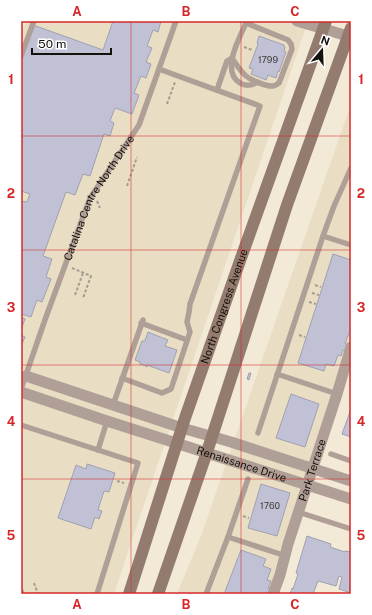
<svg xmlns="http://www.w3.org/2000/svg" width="372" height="615" viewBox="0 0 372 615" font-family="'Public Sans',sans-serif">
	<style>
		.built { fill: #e9ddc4 }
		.building { fill: #c0c1d4; stroke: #9fa1b2 }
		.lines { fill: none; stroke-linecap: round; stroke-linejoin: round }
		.path { stroke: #a59d8f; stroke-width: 2; stroke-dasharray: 3 2; stroke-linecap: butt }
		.service { stroke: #b09f97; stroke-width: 5.5 }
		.minor { stroke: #b09f97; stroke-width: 11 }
		.secondary { stroke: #947b6f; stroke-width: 12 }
		.grid { fill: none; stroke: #d62828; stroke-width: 1; stroke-opacity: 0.55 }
		.labels { text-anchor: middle; stroke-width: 3; stroke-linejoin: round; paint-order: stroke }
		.number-label { font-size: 9px; fill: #3f3d3c }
		.street-label { font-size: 11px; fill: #14110a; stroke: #fff }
		.neatline { fill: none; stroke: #d62828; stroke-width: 1.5 }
		.grid-label { font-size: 13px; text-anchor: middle; font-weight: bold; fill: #d62828 }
	</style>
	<rect width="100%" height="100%" fill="#f3e9d7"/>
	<!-- built -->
	<path class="built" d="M 26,21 L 308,21 L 130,546 L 114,594 L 21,594 L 21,35 Z
		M 351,104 L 351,335 L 285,536 L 276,571 L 268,594 L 177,594 L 202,533 Z"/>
	<!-- building -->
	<path class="building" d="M 113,21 L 161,21 L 158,32 L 153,30 L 147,46 L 152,48 L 146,62 L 151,64 L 146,78 L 141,76 L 134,93 L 139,95 L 132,114 L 115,108 L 110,121 L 114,123 L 110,136 L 104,134 L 90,176 L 83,174 L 75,195 L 66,192 L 43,256 L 52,259 L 46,277 L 51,279 L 42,302 L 37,300 L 31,317 L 21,314 L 21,201 L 27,202 L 30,194 L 21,191 L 21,59 L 33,25 L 103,50 Z
		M 259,36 L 284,45 L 284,46 L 285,47 L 284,51 L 286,52 L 279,72 L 278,71 L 276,78 L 268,75 L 266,80 L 251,74 L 253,69 L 249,68 L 258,44 L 257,43 Z
		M 333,254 L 351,260 L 351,333 L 349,333 L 345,344 L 347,344 L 345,351 L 343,350 L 341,356 L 338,355 L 334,366 L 326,364 L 324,371 L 298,363 Z
		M 21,317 L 25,319 L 21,330 Z
		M 148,332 L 168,340 L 165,346 L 177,350 L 169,373 L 147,365 L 147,367 L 144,365 L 140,364 L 140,362 L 135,360 L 142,341 L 145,341 Z
		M 21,335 L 25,337 L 21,346 Z
		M 249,373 L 251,373 L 249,380 L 247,379 Z
		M 291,394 L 319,404 L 305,447 L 276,438 Z
		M 351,409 L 351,437 L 342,434 Z
		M 87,464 L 115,473 L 109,492 L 104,491 L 98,510 L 102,511 L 99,519 L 95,517 L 91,529 L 58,518 L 76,465 L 86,469 Z
		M 261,484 L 290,493 L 277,536 L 248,528 Z
		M 307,536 L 331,544 L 330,547 L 345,552 L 345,551 L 351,552 L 351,593 L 339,589 L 342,577 L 339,576 L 336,586 L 318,581 L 313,594 L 290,594 L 292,588 L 293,589 L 298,574 L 296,573 Z
		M 241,550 L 266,559 L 263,566 L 271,569 L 267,580 L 271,581 L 268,588 L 270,588 L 268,594 L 224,594 Z"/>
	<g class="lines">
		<!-- path -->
		<path class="path" d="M 244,47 L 252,50
			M 167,104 L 175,82
			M 127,186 L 137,157
			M 97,201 L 100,208
			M 72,268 L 91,276 L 83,298
			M 315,285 L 321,287
			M 312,293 L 319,295
			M 75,295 L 83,273
			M 309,302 L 316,304
			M 299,335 L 305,337
			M 117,481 L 124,483
			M 243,516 L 249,518
			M 34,583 L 38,594"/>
		<!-- service -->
		<g class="service">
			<path d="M 247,21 C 240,37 220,71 240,83 C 247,87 252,85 258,82"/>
			<path d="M 21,56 L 34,21"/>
			<path d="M 232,58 C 236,64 240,71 246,76 C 251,80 267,87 273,86 C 276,86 277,84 279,83 L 292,49 L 291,44 L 288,40 L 246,23"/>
			<path d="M 217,90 L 227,61 L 232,58"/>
			<path d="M 351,168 L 334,206 L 323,236 L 351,245"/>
			<path d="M 141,323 L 187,340"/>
			<path d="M 277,374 L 337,394"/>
			<path d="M 122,378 L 162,393 L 171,389 L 190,332 L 187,322 L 189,312 L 190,304 L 260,106 L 159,69"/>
			<path id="s1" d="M 21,389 L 46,317 L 90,198 L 139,125 L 176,21"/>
			<path d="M 113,405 L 143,320"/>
			<path d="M 21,425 L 138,463 L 97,594"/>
			<path d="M 258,433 L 323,236"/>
			<path d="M 98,450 L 107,421"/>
			<path d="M 331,454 L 351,461"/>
			<path d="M 298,512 L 351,529"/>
			<path d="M 228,537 L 286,556"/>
			<path d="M 21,591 L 22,594"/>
			<path d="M 206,594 L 228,537 L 248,479"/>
		</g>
		<!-- minor -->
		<g class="minor">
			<path d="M 297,21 L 351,37"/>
			<path d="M 26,376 L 182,428 L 231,442 L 351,481"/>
			<path id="s2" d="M 21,392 L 107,421 L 351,499"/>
			<path id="s3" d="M 273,594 L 280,575 L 288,544 L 337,394 L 351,347"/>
		</g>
		<!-- secondary -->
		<g class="secondary">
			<path id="s4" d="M 129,594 L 185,418 L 241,258 L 326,21"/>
			<path d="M 158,594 L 207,452 L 287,205 L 351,28"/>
		</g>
	</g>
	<!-- grid -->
	<path class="grid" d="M 131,21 L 131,594M 241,21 L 241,594M 21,136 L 351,136M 21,250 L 351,250M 21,365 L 351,365M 21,479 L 351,479"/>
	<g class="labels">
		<!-- number labels -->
		<g class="number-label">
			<text x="268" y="63">1799</text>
			<text x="270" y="509">1760</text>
		</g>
		<!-- street labels -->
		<g class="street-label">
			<text dy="4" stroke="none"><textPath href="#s1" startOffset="207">Catalina Centre North Drive</textPath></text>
			<text dy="4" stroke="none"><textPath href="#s4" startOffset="303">North Congress Avenue</textPath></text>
			<text dy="4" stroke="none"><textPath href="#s2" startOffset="232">Renaissance Drive</textPath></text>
			<text dy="4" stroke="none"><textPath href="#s3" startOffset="130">Park Terrace</textPath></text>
		</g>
	</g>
	<!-- border -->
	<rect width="372" height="615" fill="none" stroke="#ffffff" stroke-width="44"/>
	<!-- north arrow -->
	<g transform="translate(322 50) rotate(19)" stroke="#ffffff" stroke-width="3" paint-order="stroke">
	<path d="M0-3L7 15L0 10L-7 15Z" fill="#14110a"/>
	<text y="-6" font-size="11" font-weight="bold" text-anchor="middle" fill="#14110a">N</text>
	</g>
	<!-- scale -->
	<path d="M32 48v6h79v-6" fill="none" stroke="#14110a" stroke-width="2"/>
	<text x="38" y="48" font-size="12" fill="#14110a" stroke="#ffffff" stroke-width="3" paint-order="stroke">50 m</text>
	<rect x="22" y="22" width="328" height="571" class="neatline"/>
	<g class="grid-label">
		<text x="77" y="16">A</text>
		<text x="186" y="16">B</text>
		<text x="295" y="16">C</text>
		<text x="11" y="84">1</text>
		<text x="361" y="84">1</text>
		<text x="11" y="198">2</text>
		<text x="361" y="198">2</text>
		<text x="11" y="312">3</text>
		<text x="361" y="312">3</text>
		<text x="11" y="426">4</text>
		<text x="361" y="426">4</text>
		<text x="11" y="540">5</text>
		<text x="361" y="540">5</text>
		<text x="77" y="609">A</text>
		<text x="186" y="609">B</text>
		<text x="295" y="609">C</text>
	</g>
</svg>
